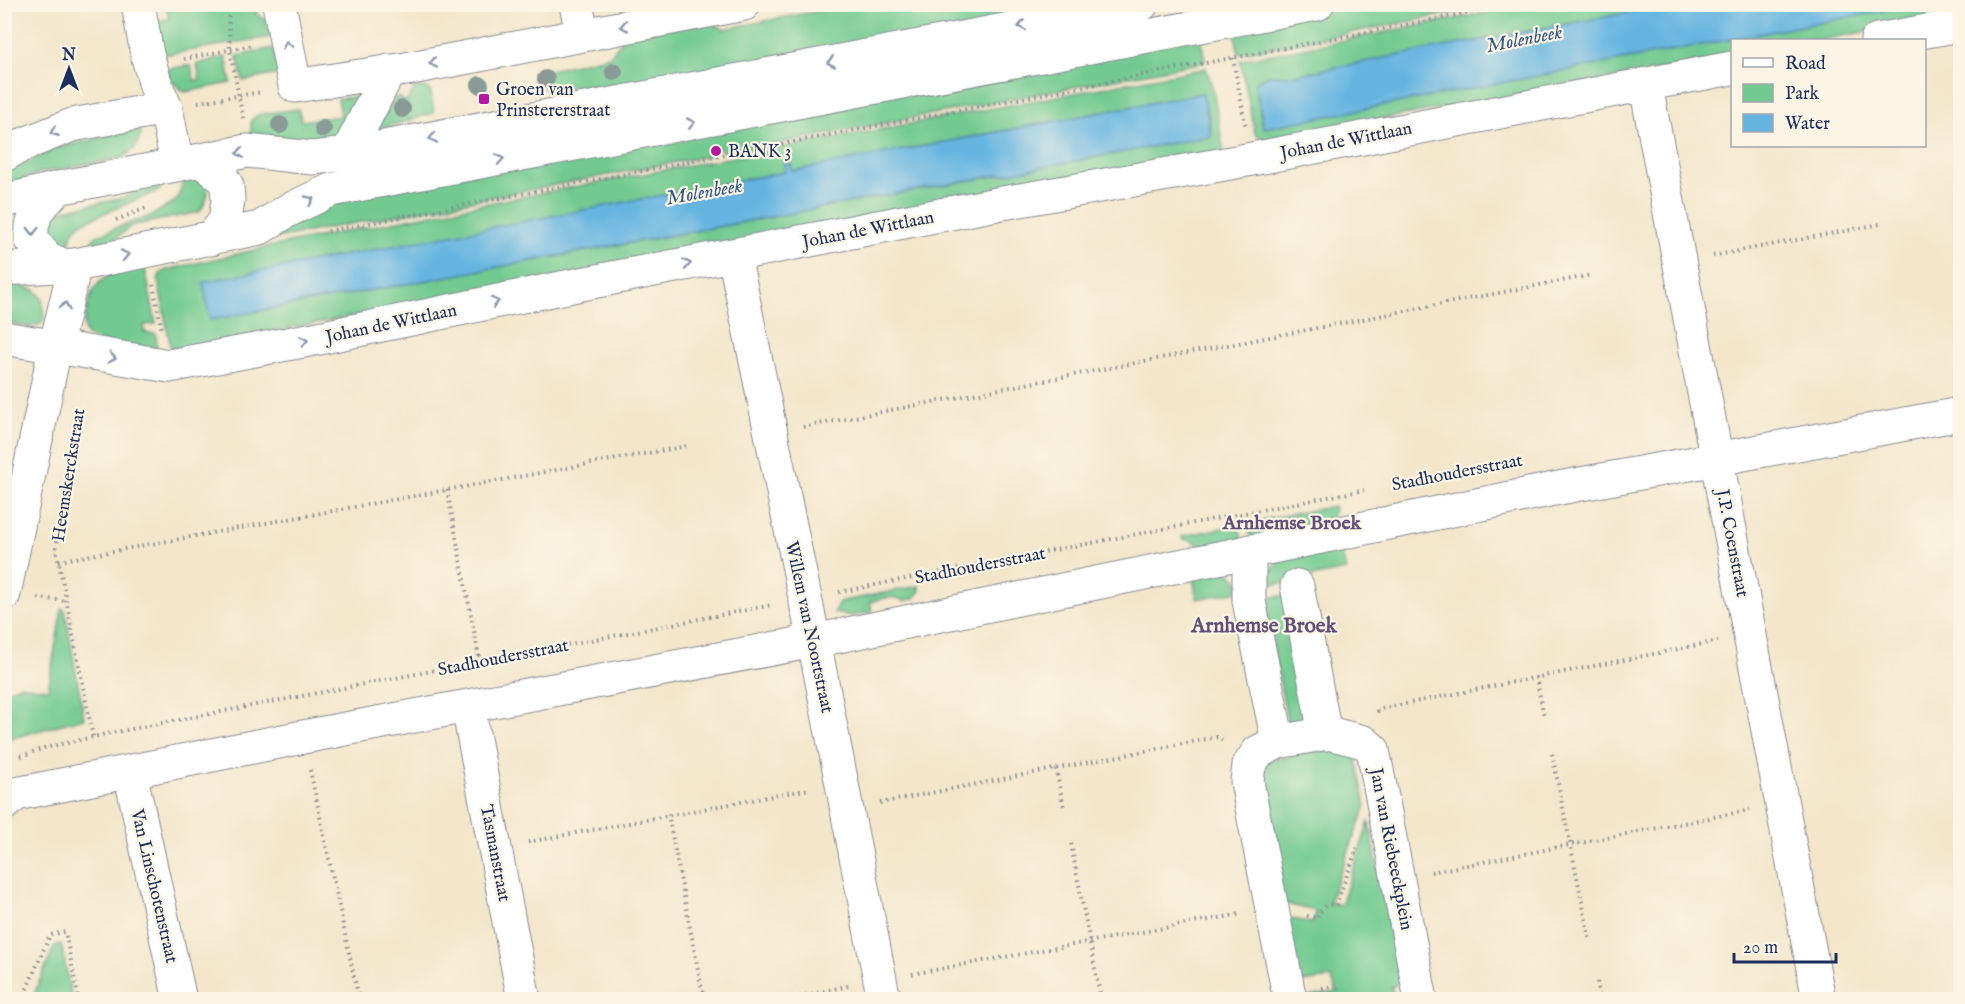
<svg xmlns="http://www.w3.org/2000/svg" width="1965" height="1004" viewBox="0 0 1965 1004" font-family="'IM FELL English',serif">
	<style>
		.green { fill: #72ca90; stroke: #467c77; stroke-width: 1.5; fill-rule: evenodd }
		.water { fill: #66b5e1; stroke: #4072a0; stroke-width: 1.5 }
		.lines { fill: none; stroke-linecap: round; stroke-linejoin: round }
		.street-casing { stroke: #878a94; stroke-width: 35 }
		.secondary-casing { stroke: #878a94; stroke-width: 35 }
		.path { stroke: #878a94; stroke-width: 4; stroke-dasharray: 1.5 4.5; stroke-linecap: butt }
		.street { stroke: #fff; stroke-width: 33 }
		.secondary { stroke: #fff; stroke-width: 33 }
		.tree { fill: #8a9b97 }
		.oneway { stroke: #8d97ae }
		.poi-dot { fill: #b5179e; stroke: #fcf5e5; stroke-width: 2 }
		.labels { text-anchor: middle; stroke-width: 4.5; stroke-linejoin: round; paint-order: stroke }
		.poi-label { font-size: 18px; fill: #1b2f5e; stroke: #fcf5e5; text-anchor: start }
		.street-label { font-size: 18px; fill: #1b2f5e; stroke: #fcf5e5 }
		.water-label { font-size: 20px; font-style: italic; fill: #325785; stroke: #fcf5e5 }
		.neighbourhood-label { font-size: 20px; font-weight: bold; fill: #605079; stroke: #fcf5e5 }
		.quarter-label { font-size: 21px; font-weight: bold; fill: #605079; stroke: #fcf5e5 }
	</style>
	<rect width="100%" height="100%" fill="#fcf5e5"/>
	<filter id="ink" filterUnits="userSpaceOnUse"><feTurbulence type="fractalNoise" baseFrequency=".0167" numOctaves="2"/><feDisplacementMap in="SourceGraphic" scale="12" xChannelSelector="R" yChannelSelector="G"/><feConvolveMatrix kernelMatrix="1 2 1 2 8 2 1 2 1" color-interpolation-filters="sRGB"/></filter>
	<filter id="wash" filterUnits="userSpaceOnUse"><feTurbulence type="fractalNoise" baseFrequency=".008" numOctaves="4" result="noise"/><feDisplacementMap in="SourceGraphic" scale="24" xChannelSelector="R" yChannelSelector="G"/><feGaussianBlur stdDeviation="1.35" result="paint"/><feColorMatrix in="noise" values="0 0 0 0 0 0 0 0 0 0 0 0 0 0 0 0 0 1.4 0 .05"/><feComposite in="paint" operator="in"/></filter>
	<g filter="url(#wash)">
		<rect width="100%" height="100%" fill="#f3e6cb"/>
		<!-- green -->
		<path class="green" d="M 854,4 L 1092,5 L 678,81 L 544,89 L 541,72 L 610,56 L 625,36 L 710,21 L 723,29 Z
			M 166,5 L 255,5 L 257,14 L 268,22 L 271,37 L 164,55 L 157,21 L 169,19 Z
			M 1345,5 L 1495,5 L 1239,54 L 1233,26 Z
			M 1525,5 L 1669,5 L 1289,76 L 1269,75 L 1255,82 L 1263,127 L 1912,5 L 1960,5 L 1960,14 L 1821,40 L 1732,40 L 1732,57 L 1263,140 L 1255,133 L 1240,60 Z
			M 1200,33 L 1205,62 L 728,153 L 723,152 L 717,147 L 711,150 L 708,156 L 266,240 L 326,202 Z
			M 273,48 L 279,74 L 243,81 L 237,56 Z
			M 226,57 L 231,83 L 185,92 C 177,86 169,80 167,69 L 191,65 L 194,80 L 200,80 L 197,64 Z
			M 1206,68 L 1213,89 L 1224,154 L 200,345 L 171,349 L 158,280 L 160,274 L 166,270 L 268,247 L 488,203 ZM 1202,93 L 1209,117 L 1211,136 L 211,320 L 204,282 L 785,172 L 785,164 L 790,163 L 793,171 Z
			M 426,87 L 431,92 L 434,113 L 378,129 L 377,127 L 396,97 L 399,97 L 405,101 L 407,101 L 415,88 Z
			M 371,94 C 363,107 355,121 345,133 C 326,155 277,141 251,137 L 251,123 L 253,118 L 260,114 L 298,109 L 302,121 L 341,116 L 338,99 Z
			M 132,130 L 140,130 L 141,135 L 135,148 L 122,158 L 39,173 L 5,187 L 5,172 L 57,148 Z
			M 186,174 C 210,179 214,192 199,212 L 131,226 L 104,248 L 84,252 L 95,237 L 116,228 L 153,215 L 177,200 Z
			M 167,176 L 160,190 L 81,223 L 72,233 L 68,249 C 50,242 49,236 51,217 L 58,211 L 123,198 L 135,193 L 145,184 Z
			M 144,264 L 156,324 L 144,325 L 144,332 L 156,334 L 157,348 C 139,346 104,346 89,336 C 82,331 84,322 86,314 C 92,276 110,274 144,264 Z
			M 4,280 L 35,290 L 42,298 L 44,319 L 39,325 L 27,327 L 5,322 Z
			M 1334,506 L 1335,510 L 1327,525 L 1251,540 L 1247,523 Z
			M 1239,525 L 1242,541 L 1200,546 L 1190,540 L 1183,539 L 1182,536 Z
			M 1340,545 L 1346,570 L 1271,585 L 1272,569 L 1280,558 Z
			M 1230,572 L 1238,581 L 1240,591 L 1197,599 L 1192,573 Z
			M 919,586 L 920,590 L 915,598 L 904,601 C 892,594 882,599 870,602 L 872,612 L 851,616 L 834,613 L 839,602 Z
			M 1291,594 L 1315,720 L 1288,725 L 1264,599 Z
			M 62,608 L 65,610 L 84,718 L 5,740 L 5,699 L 7,691 L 19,685 L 48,689 Z
			M 1340,748 L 1356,758 L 1366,806 L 1329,902 L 1341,905 L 1369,822 L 1401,984 L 1392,986 L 1393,996 L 1404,994 L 1405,999 L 1298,999 L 1338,992 L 1331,978 L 1295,983 L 1283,917 L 1313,923 L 1316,911 L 1281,903 L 1257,781 L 1270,760 Z
			M 61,944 L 72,999 L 32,999 L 55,945 Z"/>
		<!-- water -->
		<path class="water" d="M 1669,5 L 1912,5 L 1264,128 L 1255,82 L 1269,75 L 1289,76 Z
			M 1203,93 L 1211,136 L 210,320 L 203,282 L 785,172 L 785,164 L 790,163 L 793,171 Z"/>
	</g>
	<g filter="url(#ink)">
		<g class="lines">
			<defs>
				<path id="street" d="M 138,4 L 147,54 L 156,86 L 166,108 L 177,164
					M 279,4 L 295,86 L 406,69 L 744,4
					M 576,4 L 582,34
					M 1877,40 L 1960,25
					M 1646,86 L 1819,1000
					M 347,154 L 389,71
					M 4,155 L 22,145 L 72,125 L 166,108
					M 734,255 L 814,641 L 884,1000
					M 4,338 L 169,366 L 314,339 L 571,286 L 997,204 L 1236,162 L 1732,68
					M 1249,551 L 1249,601 L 1278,742
					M 1297,586 L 1325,734
					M 4,594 L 55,348 L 75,265
					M 468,707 L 524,1000
					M 130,772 L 180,1000
					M 4,804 L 16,794 L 303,737 L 814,641 L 1559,488 L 1960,414
					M 1290,1000 L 1250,798 L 1247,781 L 1249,765 L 1258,752 L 1278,742 L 1328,733 L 1364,742 L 1373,750 L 1421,1000"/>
				<path id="secondary" d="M 200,160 L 222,177 L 227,186 L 228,200 L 225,221 L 211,239
					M 58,188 L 37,210 L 32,226 L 32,240 L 47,258 L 64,266
					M 4,201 L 58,188 L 247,151 L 312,158 L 347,154 L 1142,4
					M 4,269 L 75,265 L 260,228 L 287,211 L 331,190 L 1317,4"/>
			</defs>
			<!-- street casing -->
			<use href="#street" class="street-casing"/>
			<!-- secondary casing -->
			<use href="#secondary" class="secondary-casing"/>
			<!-- path -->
			<path class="path" d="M 228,4 L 230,50 L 243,118
				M 1233,58 L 1246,128
				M 184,59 L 253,45
				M 198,102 L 262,92
				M 116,220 L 149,207
				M 328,231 L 1514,4
				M 1713,256 L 1881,224
				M 153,285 L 162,330
				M 803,427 L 1592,275
				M 74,440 L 56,548 L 93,737
				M 447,490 L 480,662
				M 59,561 L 687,446
				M 839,592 L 1364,490
				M 38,598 L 67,601
				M 1536,677 L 1544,716
				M 1377,712 L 1380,709 L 1718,641
				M 1552,754 L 1590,941
				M 21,756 L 44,748 L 106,734 L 772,605
				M 1056,769 L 1064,808
				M 310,770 L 359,1000
				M 880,803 L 1217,737 L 1225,742
				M 668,814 L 704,1000
				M 528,842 L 810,789
				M 1071,844 L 1101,1000
				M 1431,872 L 1750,810
				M 1307,916 L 1318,918 C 1321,908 1325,904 1336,905 L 1357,848
				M 912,974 L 1241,914
				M 1597,982 L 1600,1000
				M 1322,988 L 1335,986
				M 22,1000 L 50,935 L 65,932 L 79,1000
				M 782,1000 L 848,986"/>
			<!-- street -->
			<use href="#street" class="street"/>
			<!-- secondary -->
			<use href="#secondary" class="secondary"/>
		</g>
		<!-- trees -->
		<g class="tree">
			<circle cx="614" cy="72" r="9"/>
			<circle cx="546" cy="79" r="9"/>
			<circle cx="480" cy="85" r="9"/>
			<circle cx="402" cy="109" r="9"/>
			<circle cx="280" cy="125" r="9"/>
			<circle cx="323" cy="129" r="9"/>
		</g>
		<!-- one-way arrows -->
		<defs><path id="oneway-chevron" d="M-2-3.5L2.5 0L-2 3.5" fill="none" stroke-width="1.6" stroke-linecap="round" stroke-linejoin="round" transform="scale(1.5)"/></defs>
		<g class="oneway">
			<use href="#oneway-chevron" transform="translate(624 26) rotate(169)"/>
			<use href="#oneway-chevron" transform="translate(1022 26) rotate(169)"/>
			<use href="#oneway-chevron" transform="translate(287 45) rotate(-101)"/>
			<use href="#oneway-chevron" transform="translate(831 62) rotate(169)"/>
			<use href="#oneway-chevron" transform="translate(433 63) rotate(169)"/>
			<use href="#oneway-chevron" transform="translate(691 123) rotate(-11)"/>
			<use href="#oneway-chevron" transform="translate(54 132) rotate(158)"/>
			<use href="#oneway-chevron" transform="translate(433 138) rotate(169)"/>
			<use href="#oneway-chevron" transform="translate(240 153) rotate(172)"/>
			<use href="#oneway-chevron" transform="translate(500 159) rotate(-11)"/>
			<use href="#oneway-chevron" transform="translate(310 200) rotate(-25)"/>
			<use href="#oneway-chevron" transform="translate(33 231) rotate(91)"/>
			<use href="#oneway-chevron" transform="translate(125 255) rotate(-11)"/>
			<use href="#oneway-chevron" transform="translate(687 264) rotate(-11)"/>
			<use href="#oneway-chevron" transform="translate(495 302) rotate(-12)"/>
			<use href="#oneway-chevron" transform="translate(65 306) rotate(-76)"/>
			<use href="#oneway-chevron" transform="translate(304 341) rotate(-11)"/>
			<use href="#oneway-chevron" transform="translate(112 358) rotate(9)"/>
		</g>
	</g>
	<!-- markers -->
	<g class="poi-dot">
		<rect x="478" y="93" width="12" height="12" rx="3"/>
		<circle cx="716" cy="151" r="6"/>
	</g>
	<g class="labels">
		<!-- poi labels -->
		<g class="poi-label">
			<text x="496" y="95">Groen van<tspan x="496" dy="21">Prinstererstraat</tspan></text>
			<text x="728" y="157">BANK 3</text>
		</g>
		<!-- street labels -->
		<g class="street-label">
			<text transform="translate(1346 140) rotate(-11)" y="6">Johan de Wittlaan</text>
			<text transform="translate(868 229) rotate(-11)" y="6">Johan de Wittlaan</text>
			<text transform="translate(391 323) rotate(-12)" y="6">Johan de Wittlaan</text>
			<text transform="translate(1457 472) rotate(-11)" y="6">Stadhoudersstraat</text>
			<text transform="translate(68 475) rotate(-81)" y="6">Heemskerckstraat</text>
			<text transform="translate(1733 543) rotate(79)" y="6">J.P. Coenstraat</text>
			<text transform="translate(980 565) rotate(-11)" y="6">Stadhoudersstraat</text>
			<text transform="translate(810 627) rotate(78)" y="6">Willem van Noortstraat</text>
			<text transform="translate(503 657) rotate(-11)" y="6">Stadhoudersstraat</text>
			<text transform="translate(1392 849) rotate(79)" y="6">Jan van Riebeeckplein</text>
			<text transform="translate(496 853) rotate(79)" y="6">Tasmanstraat</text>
			<text transform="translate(155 886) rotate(77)" y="6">Van Linschotenstraat</text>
		</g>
		<!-- water labels -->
		<g class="water-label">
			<text transform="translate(1524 38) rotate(-11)" y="7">Molenbeek</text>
			<text transform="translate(704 191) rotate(-10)" y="7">Molenbeek</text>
		</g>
		<!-- neighbourhood labels -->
		<g class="neighbourhood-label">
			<text x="1292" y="529">Arnhemse Broek</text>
		</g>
		<!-- quarter labels -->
		<g class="quarter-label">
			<text x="1264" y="632">Arnhemse Broek</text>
		</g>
	</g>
	<!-- margin -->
	<rect width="1965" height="1004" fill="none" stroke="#fcf5e5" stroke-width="24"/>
	<!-- legend -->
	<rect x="1731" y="39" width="195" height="108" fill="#fcf5e5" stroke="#a2a6af" stroke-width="1.5"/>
	<rect x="1743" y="58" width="30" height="9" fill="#ffffff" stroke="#a2a6af" stroke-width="1.5"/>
	<text x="1785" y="69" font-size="18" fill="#1b2f5e">Road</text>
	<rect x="1743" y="84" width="30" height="18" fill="#72ca90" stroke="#a2a6af" stroke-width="1.5"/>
	<text x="1785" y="99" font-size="18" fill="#1b2f5e">Park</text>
	<rect x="1743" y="114" width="30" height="18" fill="#66b5e1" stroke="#a2a6af" stroke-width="1.5"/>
	<text x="1785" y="129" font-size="18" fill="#1b2f5e">Water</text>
	<!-- north arrow -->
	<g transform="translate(69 69)" stroke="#fcf5e5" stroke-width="4.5" paint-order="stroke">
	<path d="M0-4.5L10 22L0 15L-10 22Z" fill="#1b2f5e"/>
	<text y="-9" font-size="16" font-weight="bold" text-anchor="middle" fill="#1b2f5e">N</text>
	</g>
	<!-- scale -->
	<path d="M1734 953v9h102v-9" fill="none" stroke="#1b2f5e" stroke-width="3"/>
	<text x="1743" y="953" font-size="18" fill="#1b2f5e" stroke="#fcf5e5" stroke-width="4.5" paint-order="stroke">20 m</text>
</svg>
